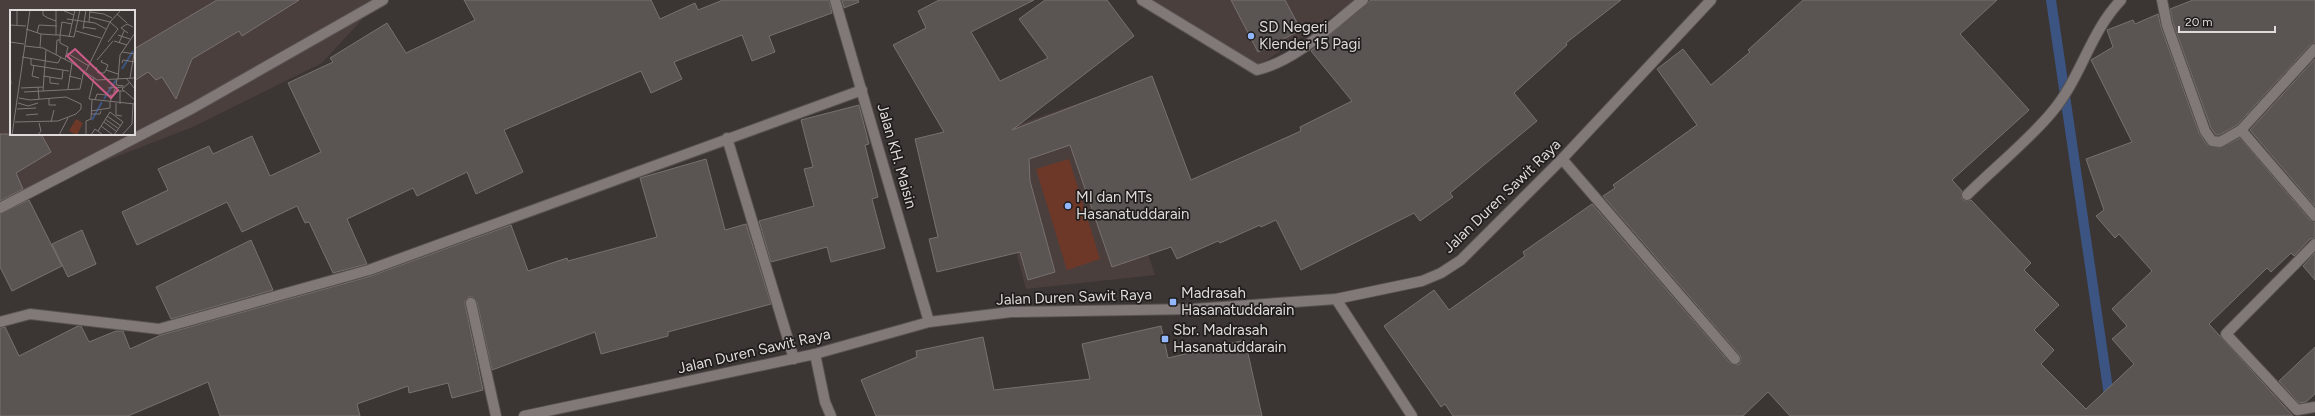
<svg xmlns="http://www.w3.org/2000/svg" width="2315" height="416" viewBox="0 0 2315 416" font-family="Figtree,sans-serif">
	<style>
		.built { fill: #4b3f3d; fill-rule: evenodd }
		.green { fill: #6e3828 }
		.lines { fill: none; stroke-linecap: round; stroke-linejoin: round }
		.stream { stroke: #3c5482; stroke-width: 10 }
		.building { fill: #5a5452; stroke: #77716f }
		.minor-casing { stroke: #575250; stroke-width: 12 }
		.minor { stroke: #807977; stroke-width: 10 }
		.poi-dot { fill: #92b7fd; stroke: #201d1c; stroke-width: 1.5 }
		.labels { text-anchor: middle; stroke-width: 3.5; stroke-linejoin: round; paint-order: stroke }
		.poi-label { font-size: 15px; fill: #dfdbda; stroke: #201d1c; text-anchor: start }
		.street-label { font-size: 15px; fill: #dfdbda; stroke: #201d1c }
		.inset-river { fill: none; stroke: #3c5482; stroke-width: 2 }
		.inset-road { fill: none; stroke: #7d7776; stroke-width: 1 }
		.view { fill: #cc5c87; fill-opacity: 0.15; stroke: #cc5c87; stroke-width: 2 }
		.inset-edge { fill: none; stroke: #dfdbda; stroke-width: 2 }
	</style>
	<rect width="100%" height="100%" fill="#3b3533"/>
	<!-- built -->
	<path class="built" d="M 0,0 L 380,0 L 322,63 L 195,126 L 26,192 L 0,205 ZM 11,11 L 134,11 L 134,134 L 11,134 Z
		M 1147,0 L 1357,0 L 1249,72 Z
		M 1096,97 L 1155,275 L 1026,289 L 986,136 Z"/>
	<!-- green -->
	<path class="green" d="M 1069,159 L 1100,259 L 1067,270 L 1036,169 Z"/>
	<g class="lines">
		<!-- stream -->
		<path class="stream" d="M 2051,0 L 2112,416"/>
	</g>
	<!-- building -->
	<path class="building" d="M 217,0 L 299,0 L 242,36 L 239,31 L 192,59 L 176,99 L 162,77 L 156,80 L 148,72 L 134,81 L 134,49 Z
		M 464,0 L 651,0 L 660,19 L 695,3 L 698,10 L 723,0 L 829,0 L 832,13 L 769,36 L 775,52 L 752,61 L 742,35 L 674,62 L 682,79 L 651,93 L 641,71 L 504,130 L 523,172 L 476,194 L 467,172 L 417,196 L 413,188 L 347,219 L 367,264 L 333,273 L 309,222 L 305,223 L 297,206 L 242,232 L 227,202 L 137,245 L 122,212 L 168,190 L 158,169 L 209,146 L 213,154 L 252,136 L 270,176 L 321,152 L 288,83 L 333,62 L 330,58 L 387,23 L 406,53 L 475,20 Z
		M 842,0 L 858,0 L 859,2 L 844,8 Z
		M 939,0 L 1034,0 L 971,32 L 1000,81 L 1048,58 L 1019,19 L 1045,0 L 1107,0 L 1134,36 L 1012,130 L 1152,76 L 1191,180 L 1301,131 L 1300,127 L 1352,101 L 1311,51 L 1371,0 L 1621,0 L 1566,43 L 1567,45 L 1514,93 L 1537,121 L 1450,193 L 1453,197 L 1420,221 L 1414,213 L 1301,270 L 1276,220 L 1261,227 L 1260,225 L 1220,243 L 1218,241 L 1177,259 L 1171,247 L 1112,267 L 1070,145 L 1029,159 L 1030,181 L 1055,272 L 1028,280 L 1020,252 L 937,272 L 929,239 L 938,237 L 915,139 L 944,132 L 893,45 L 926,28 L 918,11 Z
		M 1231,0 L 1285,0 L 1301,30 L 1258,52 Z
		M 1803,0 L 1997,0 L 1960,34 L 2029,110 L 1952,180 L 1962,191 L 1962,199 L 1966,201 L 1971,200 L 2031,263 L 2024,270 L 2059,305 L 2034,330 L 2054,350 L 2041,364 L 2086,409 L 2134,364 L 2112,339 L 2127,326 L 2112,309 L 2152,271 L 2119,234 L 2115,238 L 2096,216 L 2104,210 L 2086,159 L 2132,142 L 2091,60 L 2113,47 L 2107,30 L 2133,20 L 2135,24 L 2158,14 L 2161,27 L 2199,133 L 2207,145 L 2220,148 L 2240,138 L 2310,220 L 2315,222 L 2315,238 L 2310,239 L 2294,256 L 2291,253 L 2271,272 L 2267,268 L 2209,324 L 2293,416 L 1790,416 L 1768,392 L 1743,416 L 1453,416 L 1445,404 L 1441,407 L 1384,326 L 1434,290 L 1449,310 L 1525,256 L 1523,252 L 1592,204 L 1730,363 L 1736,365 L 1740,364 L 1741,358 L 1740,355 L 1603,196 L 1615,188 L 1613,185 L 1697,125 L 1657,69 L 1683,49 L 1711,85 L 1750,52 L 1748,50 Z
		M 2193,0 L 2315,0 L 2315,43 L 2310,45 L 2237,125 L 2219,135 L 2216,135 L 2211,128 L 2173,23 L 2170,9 Z
		M 2315,59 L 2315,206 L 2250,130 Z
		M 859,105 L 869,144 L 865,145 L 878,197 L 872,199 L 885,248 L 831,262 L 827,247 L 771,262 L 759,221 L 814,206 L 804,169 L 813,167 L 801,120 Z
		M 0,134 L 41,134 L 51,152 L 16,173 L 23,189 L 0,201 Z
		M 706,159 L 725,230 L 746,224 L 771,304 L 668,332 L 668,336 L 601,354 L 595,332 L 492,370 L 477,302 L 473,297 L 469,297 L 465,301 L 465,304 L 483,390 L 452,398 L 448,383 L 409,393 L 408,386 L 357,404 L 360,416 L 220,416 L 208,382 L 128,416 L 0,416 L 0,328 L 5,327 L 19,356 L 78,326 L 81,326 L 89,342 L 116,331 L 123,331 L 130,349 L 161,335 L 371,276 L 511,225 L 528,271 L 567,258 L 568,261 L 657,237 L 640,178 Z
		M 29,200 L 62,266 L 12,291 L 0,267 L 0,214 Z
		M 82,230 L 96,264 L 68,277 L 52,244 Z
		M 251,240 L 273,290 L 171,319 L 156,287 Z
		M 2315,253 L 2315,280 L 2303,266 Z
		M 1161,326 L 1168,358 L 1245,340 L 1262,416 L 876,416 L 861,380 L 917,357 L 916,351 L 983,337 L 994,390 L 1090,379 L 1082,344 Z
		M 2315,347 L 2315,394 L 2306,402 L 2299,403 L 2279,381 Z"/>
	<g class="lines">
		<defs>
			<path id="minor" d="M 835,0 L 929,322
				M 1142,0 L 1257,70 C 1298,60 1331,25 1363,0
				M 2162,0 L 2167,25 L 2205,131 L 2212,141 L 2220,142 L 2241,130 L 2315,49
				M 2241,130 L 2315,216
				M 727,138 L 794,359
				M 1562,159 L 1735,359
				M 1967,195 C 1994,168 2029,140 2052,112 C 2081,78 2090,32 2121,0
				M 0,208 L 193,108 L 383,0
				M 2315,244 L 2226,334 L 2297,410 L 2315,407
				M 1336,299 L 1412,416
				M 471,303 L 496,416
				M 0,322 L 30,314 L 159,329 L 369,270 L 862,90
				M 815,354 L 825,402 L 831,416
				M 524,416 L 815,354 L 929,322 L 1011,312 L 1193,309 L 1336,299 L 1422,281 L 1441,273 L 1461,260 L 1562,159 L 1711,0"/>
		</defs>
		<!-- minor casing -->
		<use href="#minor" class="minor-casing"/>
		<!-- minor -->
		<use href="#minor" class="minor"/>
	</g>
	<!-- markers -->
	<g class="poi-dot">
		<circle cx="1251" cy="36" r="4"/>
		<circle cx="1068" cy="206" r="4"/>
		<rect x="1169" y="298" width="8" height="8" rx="2"/>
		<rect x="1161" y="335" width="8" height="8" rx="2"/>
	</g>
	<g class="labels">
		<!-- poi labels -->
		<g class="poi-label">
			<text x="1259" y="32">SD Negeri<tspan x="1259" dy="17">Klender 15 Pagi</tspan></text>
			<text x="1076" y="202">MI dan MTs<tspan x="1076" dy="17">Hasanatuddarain</tspan></text>
			<text x="1181" y="298">Madrasah<tspan x="1181" dy="17">Hasanatuddarain</tspan></text>
			<text x="1173" y="335">Sbr. Madrasah<tspan x="1173" dy="17">Hasanatuddarain</tspan></text>
		</g>
		<!-- street labels -->
		<g class="street-label">
			<text transform="translate(897 156) rotate(74)" y="5">Jalan KH. Maisin</text>
			<text transform="translate(1502 196) rotate(-44)" y="5">Jalan Duren Sawit Raya</text>
			<text transform="translate(1074 297) rotate(-2)" y="5">Jalan Duren Sawit Raya</text>
			<text transform="translate(754 351) rotate(-13)" y="5">Jalan Duren Sawit Raya</text>
		</g>
	</g>
	<!-- overview -->
	<g transform="translate(10 10)">
		<rect width="125" height="125" fill="#3b3533"/>
		<path d="M 66,109 L 73,113 L 67,125 L 59,121 Z" fill="#6e3828"/>
		<path class="inset-river" d="M 112,59 L 123,41M 94,89 L 106,70M 82,110 L 92,92"/>
		<path class="inset-road" d="M 7,0 L 7,15M 33,0 L 33,5 L 38,8 L 46,11M 46,0 L 46,25M 52,0 L 64,5M 80,2 L 94,4 L 102,8M 107,4 L 117,13M 80,7 L 100,12M 57,9 L 85,13 L 96,19M 79,12 L 80,0M 0,15 L 16,16M 73,17 L 86,19M 16,19 L 31,24 L 46,25M 73,19 L 76,0M 66,21 L 91,28M 27,23 L 29,15 L 47,16M 118,23 L 111,18 L 117,14 L 123,17M 46,25 L 50,25 L 50,33 L 58,37 L 55,49M 50,25 L 64,27 L 70,0M 50,25 L 52,12 L 62,14M 108,25 L 120,29M 59,27 L 65,0M 104,31 L 117,35M 0,32 L 14,34M 98,32 L 108,19 L 100,12M 109,33 L 114,21M 15,36 L 33,38 L 62,53 L 87,70 L 125,68M 30,37 L 31,24M 112,42 L 125,44M 57,43 L 79,56M 46,45 L 47,30 L 50,30M 12,47 L 48,53 L 51,47M 21,48 L 21,55 L 59,61M 87,50 L 103,31M 92,50 L 91,52 L 98,55 L 96,60M 112,53 L 113,50 L 125,52M 24,55 L 22,66 L 29,68M 86,57 L 88,63 L 94,63 L 96,60 L 108,64M 76,61 L 100,12 L 111,0M 0,62 L 1,74M 33,66 L 52,69 L 53,60M 59,66 L 71,69M 40,67 L 40,73 L 49,74M 84,68 L 79,89 L 125,94M 116,68 L 125,79M 120,68 L 125,38M 107,69 L 106,75 L 114,76M 108,69 L 110,45 L 125,23M 119,73 L 112,79 L 125,90M 28,77 L 29,89M 106,77 L 104,81 L 114,81M 11,78 L 33,77M 98,78 L 113,77M 58,79 L 62,53M 33,81 L 36,40M 110,81 L 110,94M 14,82 L 70,79 L 74,60M 9,88 L 20,90 L 56,87 L 71,94 L 71,99M 39,88 L 39,95 L 46,95M 85,90 L 87,84 L 97,85M 101,91 L 100,85 L 104,85 L 104,81M 8,93 L 18,96 L 28,93M 106,93 L 106,105 L 112,106M 7,99 L 26,98M 81,101 L 100,98 L 100,92M 100,102 L 113,112 L 104,125M 81,104 L 90,104 L 91,101M 16,105 L 28,104M 97,106 L 111,116M 95,109 L 109,119M 76,111 L 81,109 L 82,90M 5,112 L 48,111 L 66,104 L 71,99M 41,112 L 44,100M 94,112 L 106,121M 122,114 L 123,94M 91,116 L 103,125M 88,121 L 100,102M 2,125 L 20,0M 28,125 L 31,121 L 29,113M 49,125 L 58,108M 76,125 L 76,111M 81,125 L 85,119 L 93,125M 112,125 L 122,114"/>
		<path class="view" d="M 65,39 L 108,80 L 101,88 L 57,46 Z"/>
		<rect width="125" height="125" class="inset-edge"/>
	</g>
	<!-- scale -->
	<path d="M2179 26v6h96v-6" fill="none" stroke="#dfdbda" stroke-width="2"/>
	<text x="2185" y="26" font-size="12" fill="#dfdbda" stroke="#201d1c" stroke-width="3" paint-order="stroke">20 m</text>
</svg>
